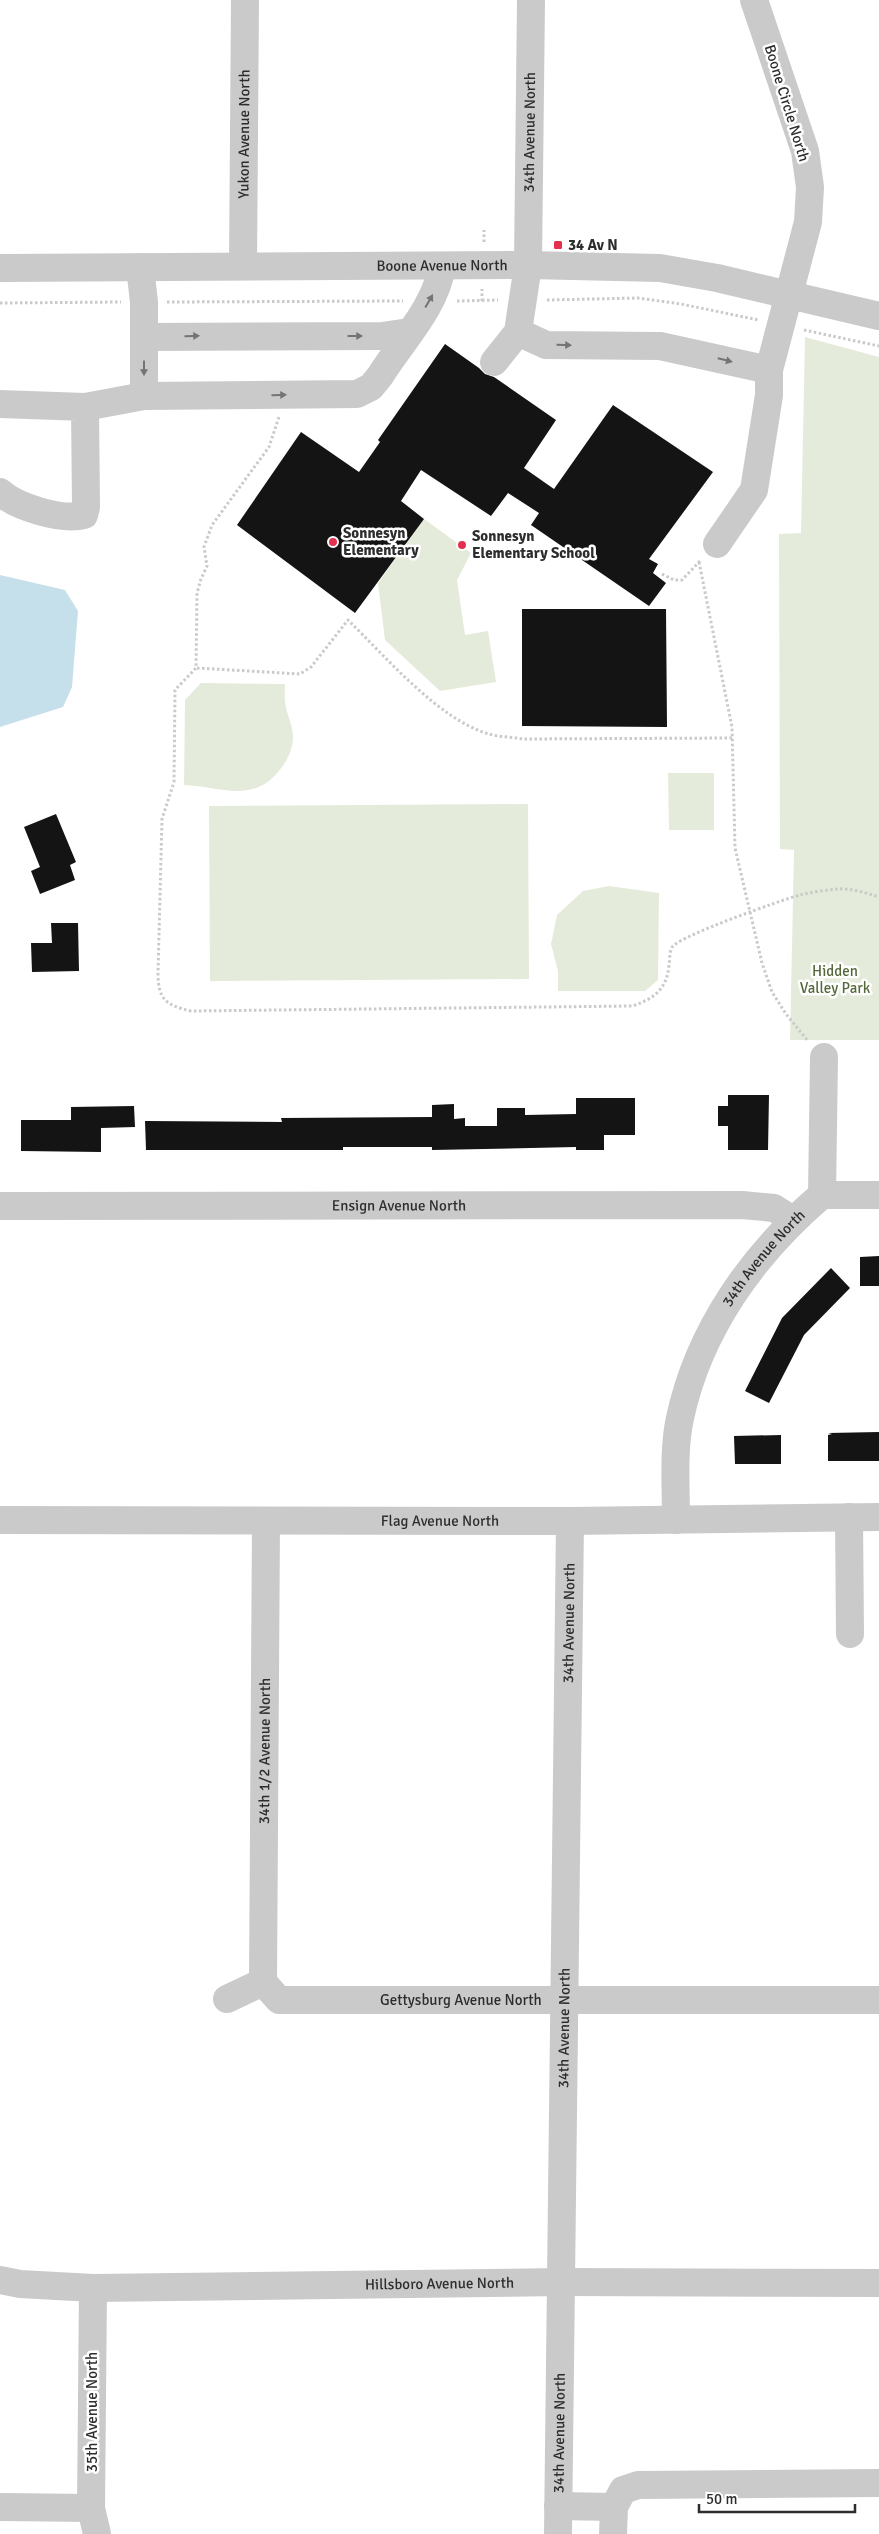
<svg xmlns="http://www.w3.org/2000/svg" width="879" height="2534" viewBox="0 0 879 2534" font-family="Signika,sans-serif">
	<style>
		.green { fill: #e5ebda }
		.water { fill: #c6e0eb }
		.building { fill: #141414 }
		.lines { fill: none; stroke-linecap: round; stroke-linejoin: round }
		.path { stroke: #cacaca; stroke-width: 3; stroke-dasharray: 2.5 2.5; stroke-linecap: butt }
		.minor { stroke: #cacaca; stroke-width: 28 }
		.oneway { fill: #747474 }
		.poi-dot { fill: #e3304f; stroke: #fff; stroke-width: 2 }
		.labels { text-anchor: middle; stroke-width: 5; stroke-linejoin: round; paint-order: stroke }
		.street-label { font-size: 15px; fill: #2d2d2d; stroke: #fff }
		.poi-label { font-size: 15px; font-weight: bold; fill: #2d2d2d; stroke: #fff; text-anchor: start }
		.park-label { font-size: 15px; fill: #55683b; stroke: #fff }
	</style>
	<rect width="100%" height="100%" fill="#fff"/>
	<!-- green -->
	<path class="green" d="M 805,337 L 879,357 L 879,1040 L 790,1040 L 794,850 L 780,849 L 779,534 L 801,533 Z
		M 424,519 L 471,553 L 457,580 L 465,635 L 488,631 L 496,682 L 440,691 L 385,640 L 378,583 Z
		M 201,683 L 285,684 C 285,692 284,700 286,707 C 288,718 293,726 293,737 C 293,750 286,763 278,772 C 252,804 218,786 184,785 L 185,700 Z
		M 668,773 L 714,773 L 714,830 L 669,830 Z
		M 528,804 L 529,979 L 210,981 L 209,806 Z
		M 609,886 L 659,893 L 658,980 L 645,991 L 558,991 L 558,971 L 551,944 L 557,915 L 583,891 Z"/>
	<!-- water -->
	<path class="water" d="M 0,575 L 65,590 L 78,611 L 72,687 L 63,707 L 0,727 Z"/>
	<!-- building -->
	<path class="building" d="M 445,344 L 479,368 L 485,374 L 494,377 L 556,420 L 524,468 L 554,489 L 613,405 L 713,472 L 649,559 L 658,564 L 653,573 L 666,583 L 649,606 L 531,525 L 539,513 L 508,493 L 491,516 L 421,470 L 401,501 L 424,519 L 355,613 L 237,525 L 301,432 L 359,472 L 380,442 L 378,440 Z
		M 522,609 L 666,609 L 667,727 L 522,726 Z
		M 56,814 L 76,862 L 70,865 L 75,880 L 40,894 L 31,871 L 40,867 L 24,827 Z
		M 51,923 L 78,923 L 79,971 L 32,972 L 31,943 L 52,943 Z
		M 728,1095 L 769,1095 L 768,1150 L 728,1150 L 728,1126 L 718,1126 L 718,1106 L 728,1106 Z
		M 576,1098 L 635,1098 L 635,1135 L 604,1135 L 604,1150 L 576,1150 L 576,1147 L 432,1150 L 432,1147 L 343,1147 L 343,1150 L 146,1150 L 145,1121 L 282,1122 L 281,1118 L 432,1117 L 432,1105 L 454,1104 L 454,1119 L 465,1118 L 465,1126 L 497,1126 L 497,1108 L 525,1108 L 525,1115 L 576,1114 Z
		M 134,1106 L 135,1127 L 101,1128 L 101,1152 L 21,1151 L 21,1120 L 71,1120 L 71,1107 Z
		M 879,1256 L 879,1286 L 860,1286 L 860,1257 Z
		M 831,1268 L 850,1288 L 804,1335 L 769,1403 L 745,1391 L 782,1318 Z
		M 879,1432 L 879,1461 L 828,1461 L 828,1435 L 832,1434 L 828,1433 Z
		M 781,1435 L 781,1464 L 735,1464 L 734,1436 Z"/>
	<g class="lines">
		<!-- path -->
		<path class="path" d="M 484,242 L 484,230
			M 547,300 L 638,298 L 681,304 L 759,320
			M 457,301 L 498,300
			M 482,301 L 482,289
			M 167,302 L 403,301
			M 0,303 L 121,302
			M 804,330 L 879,346
			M 279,417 L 269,447 L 212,525 L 204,547 L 207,566 L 201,579 L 197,593 L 196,668 L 175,690 L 174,782 L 162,819 L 158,973 C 158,1000 166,1005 191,1011 L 632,1006 C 654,999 667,989 669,965 C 670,959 669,951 673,946 C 683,935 781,900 800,895 C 812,892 826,890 838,889 C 852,888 866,893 879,897
			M 699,562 L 732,727 L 735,848 L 762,963 L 772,992 L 786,1014 L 808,1041
			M 662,574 L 674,580 L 682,580 L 700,561
			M 197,668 L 300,674 L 311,667 L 348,620 C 385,656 439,720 489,734 C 499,737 512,737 523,739 L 733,738"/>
		<!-- minor -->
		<g class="minor">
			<path id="s1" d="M 243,266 L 245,0"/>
			<path d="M 140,267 L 144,302 L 144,396 L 357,394 L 371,387 L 380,376 C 401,342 436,307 442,266"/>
			<path id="s2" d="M 0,268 L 528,265 L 660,268 L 717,278 L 879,316"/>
			<path d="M 518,332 L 546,345 L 660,346 L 769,370 L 808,222 L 810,187 L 805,151 L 754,0"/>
			<path d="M 144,337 L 382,336 L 409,332"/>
			<path id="s3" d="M 494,362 L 518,332 L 528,265 L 531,0"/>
			<path d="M 0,404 L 85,407 L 86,507 L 84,515 C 62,521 16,507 0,492"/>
			<path d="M 85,407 L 144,396"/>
			<path d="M 717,544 L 754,490 L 769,395 L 769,370"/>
			<path d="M 822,1195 L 879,1195"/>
			<path id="s4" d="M 0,1206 L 742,1205 L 774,1208 L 793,1220"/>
			<path d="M 849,1517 L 850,1634"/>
			<path id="s5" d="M 0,1520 L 570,1521 L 879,1517"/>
			<path id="s6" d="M 676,1520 C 676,1487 673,1450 680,1418 C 699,1329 754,1253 822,1195 L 824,1057"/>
			<path id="s7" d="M 263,1982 L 279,2000 L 879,2000"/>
			<path id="s8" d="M 263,1982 L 266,1521"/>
			<path d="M 227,1999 L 263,1982"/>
			<path id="s9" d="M 0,2280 L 20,2284 L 93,2288 L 563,2282 L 879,2283"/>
			<path d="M 93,2288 L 91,2508 L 97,2534"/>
			<path d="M 558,2506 L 614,2507"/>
			<path d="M 0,2507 L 91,2508"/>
			<path id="s10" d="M 558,2534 L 570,1521"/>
			<path d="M 613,2534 L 614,2507 L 623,2490 L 638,2485 L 879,2483"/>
		</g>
	</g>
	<!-- one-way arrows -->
	<defs><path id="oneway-solid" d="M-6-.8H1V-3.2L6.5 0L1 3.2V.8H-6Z" transform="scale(1.25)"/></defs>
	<g class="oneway">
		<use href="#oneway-solid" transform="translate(429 301) rotate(-60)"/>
		<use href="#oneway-solid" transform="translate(192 336) rotate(-1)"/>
		<use href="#oneway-solid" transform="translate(355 336)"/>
		<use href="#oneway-solid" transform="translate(564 345) rotate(1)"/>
		<use href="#oneway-solid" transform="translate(725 360) rotate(14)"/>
		<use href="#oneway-solid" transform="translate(144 368) rotate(90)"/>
		<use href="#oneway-solid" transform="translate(279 395) rotate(-1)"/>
	</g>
	<!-- markers -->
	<g class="poi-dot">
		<rect x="553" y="240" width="10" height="10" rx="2.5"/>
		<circle cx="333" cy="542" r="5"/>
		<circle cx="462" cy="545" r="5"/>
	</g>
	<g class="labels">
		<!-- street labels -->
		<g class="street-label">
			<text transform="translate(787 103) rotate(73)" y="5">Boone Circle North</text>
			<text dy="5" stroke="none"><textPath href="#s1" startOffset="132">Yukon Avenue North</textPath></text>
			<text dy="5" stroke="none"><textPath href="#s3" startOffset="239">34th Avenue North</textPath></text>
			<text dy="5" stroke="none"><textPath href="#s2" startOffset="442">Boone Avenue North</textPath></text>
			<text dy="5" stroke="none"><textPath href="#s4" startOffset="399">Ensign Avenue North</textPath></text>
			<text dy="5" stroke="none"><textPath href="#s6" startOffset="285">34th Avenue North</textPath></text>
			<text dy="5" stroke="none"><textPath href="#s5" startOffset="440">Flag Avenue North</textPath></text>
			<text dy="5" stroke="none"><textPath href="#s10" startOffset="911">34th Avenue North</textPath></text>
			<text dy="5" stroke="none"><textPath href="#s8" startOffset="231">34th 1/2 Avenue North</textPath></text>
			<text dy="5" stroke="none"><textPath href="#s7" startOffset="206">Gettysburg Avenue North</textPath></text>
			<text dy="5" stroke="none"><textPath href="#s10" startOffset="506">34th Avenue North</textPath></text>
			<text dy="5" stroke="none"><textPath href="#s9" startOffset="440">Hillsboro Avenue North</textPath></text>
			<text transform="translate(92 2412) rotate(-90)" y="5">35th Avenue North</text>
			<text dy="5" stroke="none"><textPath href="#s10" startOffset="101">34th Avenue North</textPath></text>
		</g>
		<!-- poi labels -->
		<g class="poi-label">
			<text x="568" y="250">34 Av N</text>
			<text x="343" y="538">Sonnesyn<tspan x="343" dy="17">Elementary</tspan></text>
			<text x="472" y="541">Sonnesyn<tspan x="472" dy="17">Elementary School</tspan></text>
		</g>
		<!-- park labels -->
		<g class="park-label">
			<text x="835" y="976">Hidden<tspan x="835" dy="17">Valley Park</tspan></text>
		</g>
	</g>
	<!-- scale -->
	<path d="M699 2504v8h156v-8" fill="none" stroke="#2d2d2d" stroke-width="2.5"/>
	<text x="706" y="2504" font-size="15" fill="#2d2d2d" stroke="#ffffff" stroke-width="4" paint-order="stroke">50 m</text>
</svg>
